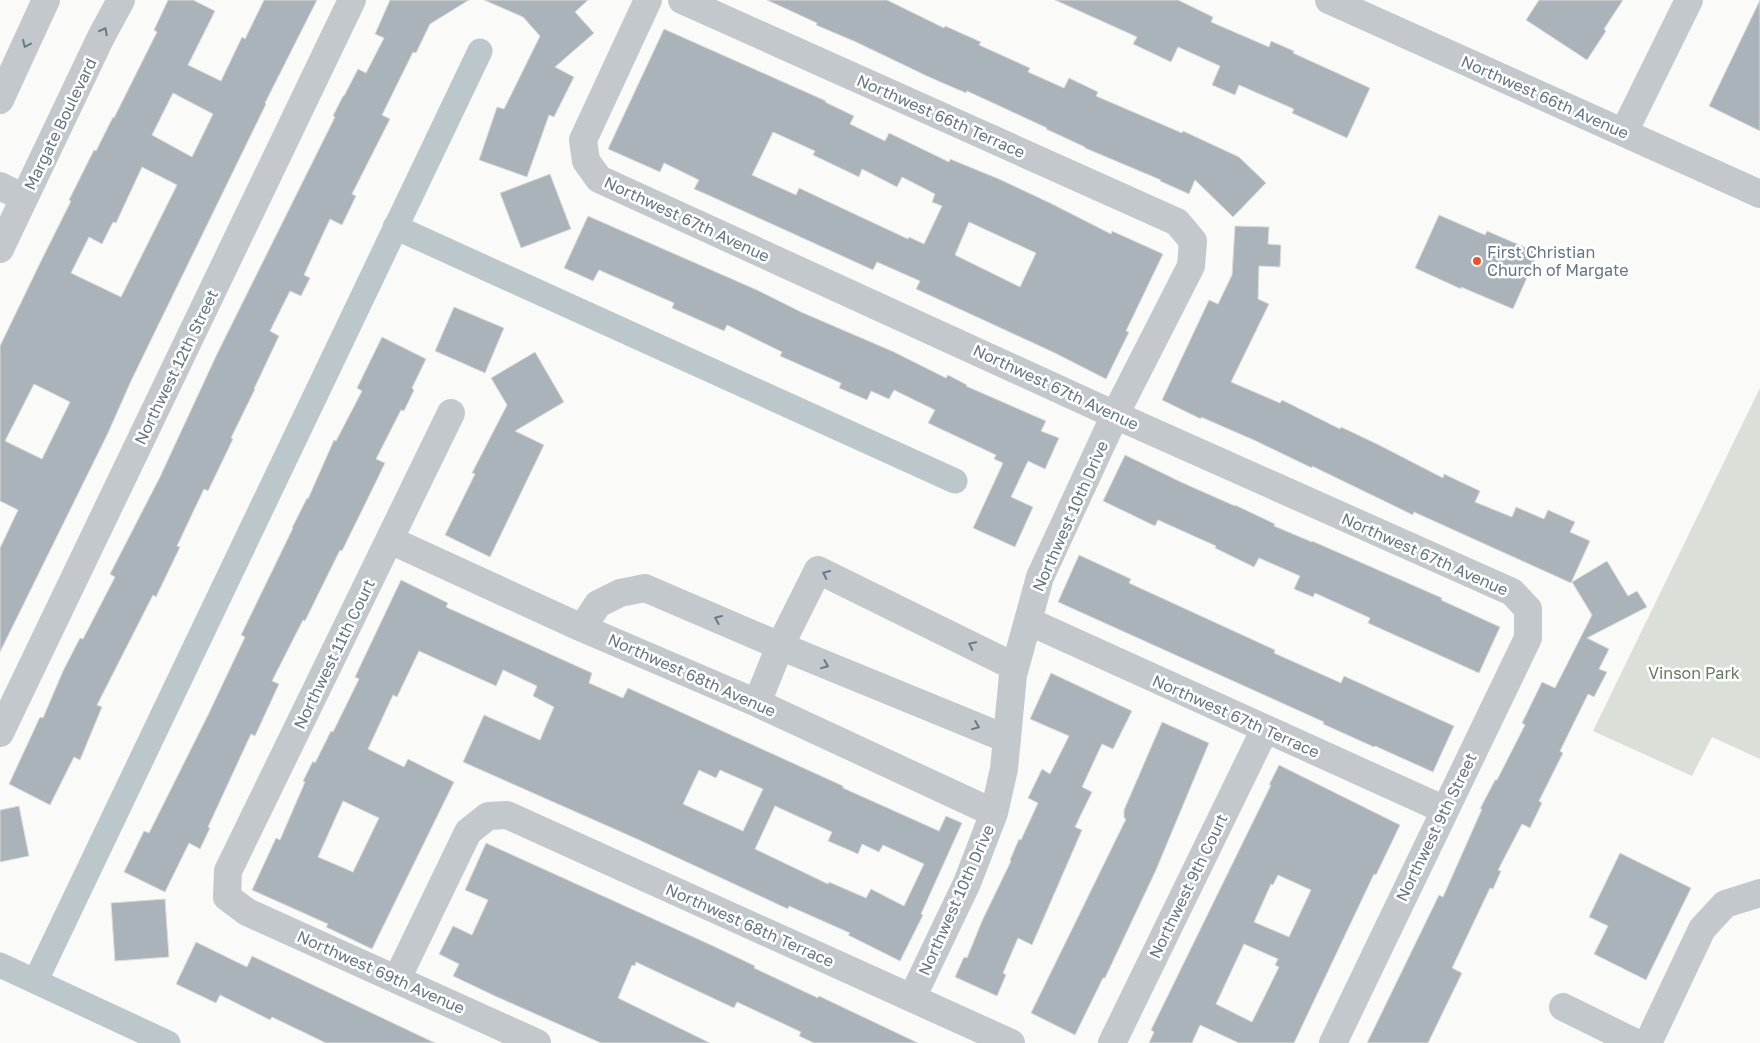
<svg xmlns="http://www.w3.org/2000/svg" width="1760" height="1043" viewBox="0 0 1760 1043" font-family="'Golos Text',sans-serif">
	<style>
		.green { fill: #dadfd7 }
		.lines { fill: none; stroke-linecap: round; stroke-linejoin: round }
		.canal { stroke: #bbc7cb; stroke-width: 25 }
		.building { fill: #aab3b9; stroke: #dcdcda; fill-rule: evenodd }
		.minor { stroke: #c3c8cc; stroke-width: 28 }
		.oneway { stroke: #6a7a87 }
		.poi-dot { fill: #e4572e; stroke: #fff; stroke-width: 2 }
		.labels { text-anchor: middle; stroke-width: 5; stroke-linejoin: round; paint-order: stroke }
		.street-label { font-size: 16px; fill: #657683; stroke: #fff }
		.poi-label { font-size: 16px; fill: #657683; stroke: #fff; text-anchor: start }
		.park-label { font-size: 16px; fill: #687a64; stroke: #fff }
	</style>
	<rect width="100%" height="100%" fill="#fafaf8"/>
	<!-- green -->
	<path class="green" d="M 1760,388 L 1760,759 L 1712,737 L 1692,776 L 1593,731 Z"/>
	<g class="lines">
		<!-- canal -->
		<path class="canal" d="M 395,227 L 955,481
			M 0,965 L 168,1043
			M 36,980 L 480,51"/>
	</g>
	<!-- building -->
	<path class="building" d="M 168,0 L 193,0 L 215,11 L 188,65 L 221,81 L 242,37 L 245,39 L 264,0 L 317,0 L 265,103 L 266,104 L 131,381 L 108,433 L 0,652 L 0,548 L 18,510 L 0,501 L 0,346 L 42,259 L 71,201 L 69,200 L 94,150 L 96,151 L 113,117 L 114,118 L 157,32 L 154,30 ZM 173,93 L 213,114 L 192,157 L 152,135 ZM 142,167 L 177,185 L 121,297 L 71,273 L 89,237 L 102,244 L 113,222 L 116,223 ZM 34,384 L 70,402 L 42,459 L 5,441 Z
		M 390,0 L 469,0 L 430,24 L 416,53 L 413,52 L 382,115 L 390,119 L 352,194 L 356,196 L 342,225 L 330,219 L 304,275 L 310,278 L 301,296 L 290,291 L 270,331 L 279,336 L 254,389 L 255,389 L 231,438 L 233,439 L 208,491 L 204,489 L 177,546 L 180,547 L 156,597 L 153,595 L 97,705 L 102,707 L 80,760 L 74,757 L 50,805 L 9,784 L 40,717 L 43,718 L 63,671 L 80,638 L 83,639 L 115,577 L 110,574 L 160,477 L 217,354 L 335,117 L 333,116 L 343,96 L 344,96 L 358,69 L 366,73 L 384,38 L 375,34 Z
		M 484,0 L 588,0 L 575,12 L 594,33 L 555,67 L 574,77 L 554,117 L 549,115 L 527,177 L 479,160 L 497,107 L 504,109 L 540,36 L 523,17 Z
		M 767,0 L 887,0 L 944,28 L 945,26 L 981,42 L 979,45 L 1030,68 L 1028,72 L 1064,88 L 1069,78 L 1098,92 L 1096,96 L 1182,133 L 1183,131 L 1239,157 L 1266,183 L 1233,217 L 1195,180 L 1189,194 L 1160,181 L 1161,180 L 1085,148 L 1085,147 L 1046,129 L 1047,128 L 967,91 L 966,93 L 929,77 L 856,42 L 816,25 L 817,23 Z
		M 1055,0 L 1178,0 L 1213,17 L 1211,22 L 1269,47 L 1271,41 L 1294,51 L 1293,53 L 1370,88 L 1347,138 L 1292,113 L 1294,109 L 1239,85 L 1235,95 L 1212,85 L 1220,66 L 1178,47 L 1171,62 L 1133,44 L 1137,37 Z
		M 1539,0 L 1623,0 L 1604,29 L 1606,31 L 1587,60 L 1526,20 Z
		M 1760,0 L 1760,131 L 1709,106 Z
		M 664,29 L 826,101 L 825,102 L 854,116 L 850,124 L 885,141 L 889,133 L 949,162 L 950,159 L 999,179 L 1050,203 L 1111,234 L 1112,231 L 1163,254 L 1126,331 L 1129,332 L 1106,379 L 1055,353 L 916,289 L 920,281 L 877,262 L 873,270 L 708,195 L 694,189 L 699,180 L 664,163 L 660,172 L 608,149 ZM 773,132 L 815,151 L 813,155 L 859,177 L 862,169 L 897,187 L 902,177 L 935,194 L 932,202 L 942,206 L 924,244 L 909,237 L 908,239 L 799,188 L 796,195 L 752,175 ZM 969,222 L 1036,253 L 1020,287 L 955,255 Z
		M 550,174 L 571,229 L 521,248 L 500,193 Z
		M 1439,215 L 1485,235 L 1487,231 L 1538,253 L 1513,309 L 1461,287 L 1461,289 L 1415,268 Z
		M 588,216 L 757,290 L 801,312 L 894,352 L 946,378 L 948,375 L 967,385 L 966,386 L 1046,421 L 1041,431 L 1059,438 L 1045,469 L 1028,461 L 1011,497 L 1033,507 L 1015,547 L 973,528 L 1003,463 L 994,459 L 996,455 L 928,423 L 935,410 L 894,390 L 889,399 L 871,391 L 867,400 L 839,388 L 841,383 L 780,356 L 782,352 L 727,325 L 724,331 L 672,308 L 674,303 L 599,270 L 593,281 L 564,268 Z
		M 1235,226 L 1269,227 L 1268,244 L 1281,245 L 1280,267 L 1259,266 L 1258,299 L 1269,304 L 1231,382 L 1280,403 L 1282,400 L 1340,429 L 1341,427 L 1377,444 L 1443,478 L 1444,474 L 1480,491 L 1475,502 L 1512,517 L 1516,507 L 1544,519 L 1548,510 L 1575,522 L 1570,532 L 1590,541 L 1571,583 L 1414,512 L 1413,515 L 1312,466 L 1312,468 L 1256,441 L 1201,417 L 1201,419 L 1162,400 L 1209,300 L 1218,304 L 1232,275 Z
		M 454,307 L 504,328 L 485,373 L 435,351 Z
		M 382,337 L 426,359 L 412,388 L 414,390 L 404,411 L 401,410 L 376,459 L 385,463 L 371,492 L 342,551 L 340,550 L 305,621 L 303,620 L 272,681 L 279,684 L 255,736 L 251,734 L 208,827 L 210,828 L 200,849 L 189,843 L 165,892 L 124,872 L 144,831 L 149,833 L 209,713 L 245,637 L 241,635 L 293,528 L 292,528 L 307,498 L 308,499 L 334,440 L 336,441 L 362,391 L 357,388 Z
		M 535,352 L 564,402 L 515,431 L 544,445 L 490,557 L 445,535 L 475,474 L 472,473 L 507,405 L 491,378 Z
		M 1125,455 L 1183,483 L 1235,506 L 1235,505 L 1275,524 L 1274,526 L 1312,542 L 1312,541 L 1442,598 L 1441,600 L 1500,627 L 1479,673 L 1368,623 L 1370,618 L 1315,593 L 1313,597 L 1294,589 L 1300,576 L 1259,558 L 1254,567 L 1215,548 L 1216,546 L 1158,520 L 1155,526 L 1103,501 Z
		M 1079,555 L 1131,579 L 1129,583 L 1275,650 L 1274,653 L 1341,683 L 1344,676 L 1454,726 L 1433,772 L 1375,746 L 1374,747 L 1323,724 L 1324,722 L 1058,602 Z
		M 1607,561 L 1628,596 L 1637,591 L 1647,607 L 1587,638 L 1609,649 L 1599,669 L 1607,672 L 1594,697 L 1588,694 L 1560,751 L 1563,753 L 1539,801 L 1542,803 L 1530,828 L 1522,824 L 1498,870 L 1501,871 L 1493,889 L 1490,888 L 1452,968 L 1462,973 L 1428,1043 L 1367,1043 L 1439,895 L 1443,897 L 1482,809 L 1480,809 L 1495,780 L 1497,780 L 1525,725 L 1522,723 L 1542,682 L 1555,688 L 1592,615 L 1572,582 Z
		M 401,580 L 448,603 L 446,607 L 592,673 L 589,683 L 623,698 L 628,688 L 843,786 L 843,788 L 939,831 L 946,816 L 962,823 L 921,914 L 923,915 L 900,961 L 848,935 L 850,933 L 789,906 L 788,909 L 637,839 L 463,762 L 484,715 L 540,740 L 554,707 L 533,696 L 537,686 L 503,670 L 496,686 L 419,651 L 397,697 L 393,695 L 368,749 L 404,767 L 408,759 L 454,782 L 372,949 L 326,927 L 328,924 L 252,890 L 276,838 L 280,840 L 305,782 L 303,781 L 313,761 L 315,763 L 331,731 L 333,732 L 359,679 L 355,677 ZM 699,770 L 716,778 L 720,770 L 763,789 L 743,831 L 683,804 ZM 343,801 L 379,818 L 353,872 L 318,857 ZM 775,806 L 832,832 L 828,841 L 858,854 L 862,844 L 879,852 L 883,845 L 924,864 L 904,906 L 871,889 L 866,898 L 829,882 L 828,884 L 755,849 Z
		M 1051,673 L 1132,711 L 1113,749 L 1102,744 L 1082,787 L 1092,792 L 1075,827 L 1082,830 L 1032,945 L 1018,938 L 1003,973 L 1006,975 L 997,996 L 955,977 L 964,957 L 967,958 L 982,921 L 1011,861 L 1010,860 L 1019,839 L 1021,840 L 1038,803 L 1028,798 L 1042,769 L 1050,774 L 1069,736 L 1030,719 Z
		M 1162,722 L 1209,743 L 1156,870 L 1105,978 L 1103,978 L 1075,1035 L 1031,1013 L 1126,819 L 1124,818 L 1124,810 Z
		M 1279,765 L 1400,825 L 1376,875 L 1374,874 L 1294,1043 L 1239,1043 L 1200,1025 L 1192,1043 L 1149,1043 L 1154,1032 L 1151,1030 L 1271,785 L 1269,785 ZM 1278,875 L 1311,890 L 1289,937 L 1254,922 L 1271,884 L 1273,885 ZM 1244,944 L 1278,959 L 1275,965 L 1279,967 L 1252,1022 L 1216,1004 Z
		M 19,806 L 29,856 L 0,862 L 0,810 Z
		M 486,843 L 711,945 L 755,966 L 754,968 L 818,998 L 819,996 L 918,1043 L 814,1043 L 799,1036 L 801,1032 L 737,1002 L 734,1008 L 636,962 L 635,966 L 632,965 L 618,998 L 710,1043 L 601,1043 L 495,996 L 453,976 L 459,964 L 439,954 L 453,926 L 472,935 L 488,900 L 465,890 Z
		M 1620,853 L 1691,888 L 1646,980 L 1594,954 L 1608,926 L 1589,917 Z
		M 165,899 L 169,957 L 115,961 L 111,903 Z
		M 196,942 L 247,967 L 252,956 L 435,1043 L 326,1043 L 272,1017 L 270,1020 L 220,995 L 216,1003 L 176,984 Z"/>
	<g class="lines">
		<!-- minor -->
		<path class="minor" d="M 648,0 L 583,140 L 586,161 L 599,179 L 1115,415 L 1512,592 L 1528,609 L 1528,638 L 1333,1043
			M 682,0 L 1177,222 L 1193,241 L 1191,266 L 1115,415 L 1040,577 L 1013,675 L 1004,769 L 994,813 L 967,883 L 912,998
			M 1329,0 L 1760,194
			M 0,100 L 46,0
			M 1624,132 L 1689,0
			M 0,186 L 24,198
			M 0,249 L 101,37 L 121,0
			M 451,413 L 228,871 L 227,897 L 247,912 L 537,1043
			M 390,540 L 582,628 L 757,703 L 994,813
			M 1028,621 L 1445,810
			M 582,628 L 598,604 L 620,593 L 645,588 L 780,646 L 818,570 L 1015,667
			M 757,703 L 780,646 L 1007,739
			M 0,733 L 352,0
			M 397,979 L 468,832 L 488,816 L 507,815 L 1011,1043
			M 1563,1007 L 1636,1043
			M 1112,1043 L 1265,729
			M 1648,1043 L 1702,929 L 1725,904 L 1760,893"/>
	</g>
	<!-- one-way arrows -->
	<defs><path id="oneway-chevron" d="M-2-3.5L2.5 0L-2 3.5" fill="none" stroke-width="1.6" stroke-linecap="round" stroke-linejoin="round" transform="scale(1.25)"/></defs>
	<g class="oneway">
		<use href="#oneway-chevron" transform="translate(104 31) rotate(-62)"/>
		<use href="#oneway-chevron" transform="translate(26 44) rotate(115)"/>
		<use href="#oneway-chevron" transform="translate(826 574) rotate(-155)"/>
		<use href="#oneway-chevron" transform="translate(718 619) rotate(-157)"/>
		<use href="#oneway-chevron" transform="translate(972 645) rotate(-154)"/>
		<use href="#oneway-chevron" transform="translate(825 665) rotate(22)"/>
		<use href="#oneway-chevron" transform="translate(976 726) rotate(22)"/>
	</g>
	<!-- markers -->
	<circle class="poi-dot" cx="1477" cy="261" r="5"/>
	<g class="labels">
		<!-- street labels -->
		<g class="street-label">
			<text transform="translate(1545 97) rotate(24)" y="6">Northwest 66th Avenue</text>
			<text transform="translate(941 116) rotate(24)" y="6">Northwest 66th Terrace</text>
			<text transform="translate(60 124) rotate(-64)" y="6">Margate Boulevard</text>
			<text transform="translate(687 219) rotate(25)" y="6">Northwest 67th Avenue</text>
			<text transform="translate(176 367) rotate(-64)" y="6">Northwest 12th Street</text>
			<text transform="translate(1056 387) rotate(25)" y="6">Northwest 67th Avenue</text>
			<text transform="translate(1070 516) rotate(-66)" y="6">Northwest 10th Drive</text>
			<text transform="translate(1425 554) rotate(24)" y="6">Northwest 67th Avenue</text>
			<text transform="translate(334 654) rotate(-64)" y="6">Northwest 11th Court</text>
			<text transform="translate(692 675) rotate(24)" y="6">Northwest 68th Avenue</text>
			<text transform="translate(1236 716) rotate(24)" y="6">Northwest 67th Terrace</text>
			<text transform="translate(1436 827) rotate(-64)" y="6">Northwest 9th Street</text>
			<text transform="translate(1188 886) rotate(-64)" y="6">Northwest 9th Court</text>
			<text transform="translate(956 900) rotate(-66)" y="6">Northwest 10th Drive</text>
			<text transform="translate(750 925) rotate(24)" y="6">Northwest 68th Terrace</text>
			<text transform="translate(381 972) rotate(24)" y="6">Northwest 69th Avenue</text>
		</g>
		<!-- poi labels -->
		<g class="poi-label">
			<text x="1487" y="258">First Christian<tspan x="1487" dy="18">Church of Margate</tspan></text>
		</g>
		<!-- park labels -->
		<g class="park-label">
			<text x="1694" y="679">Vinson Park</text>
		</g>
	</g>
</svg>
